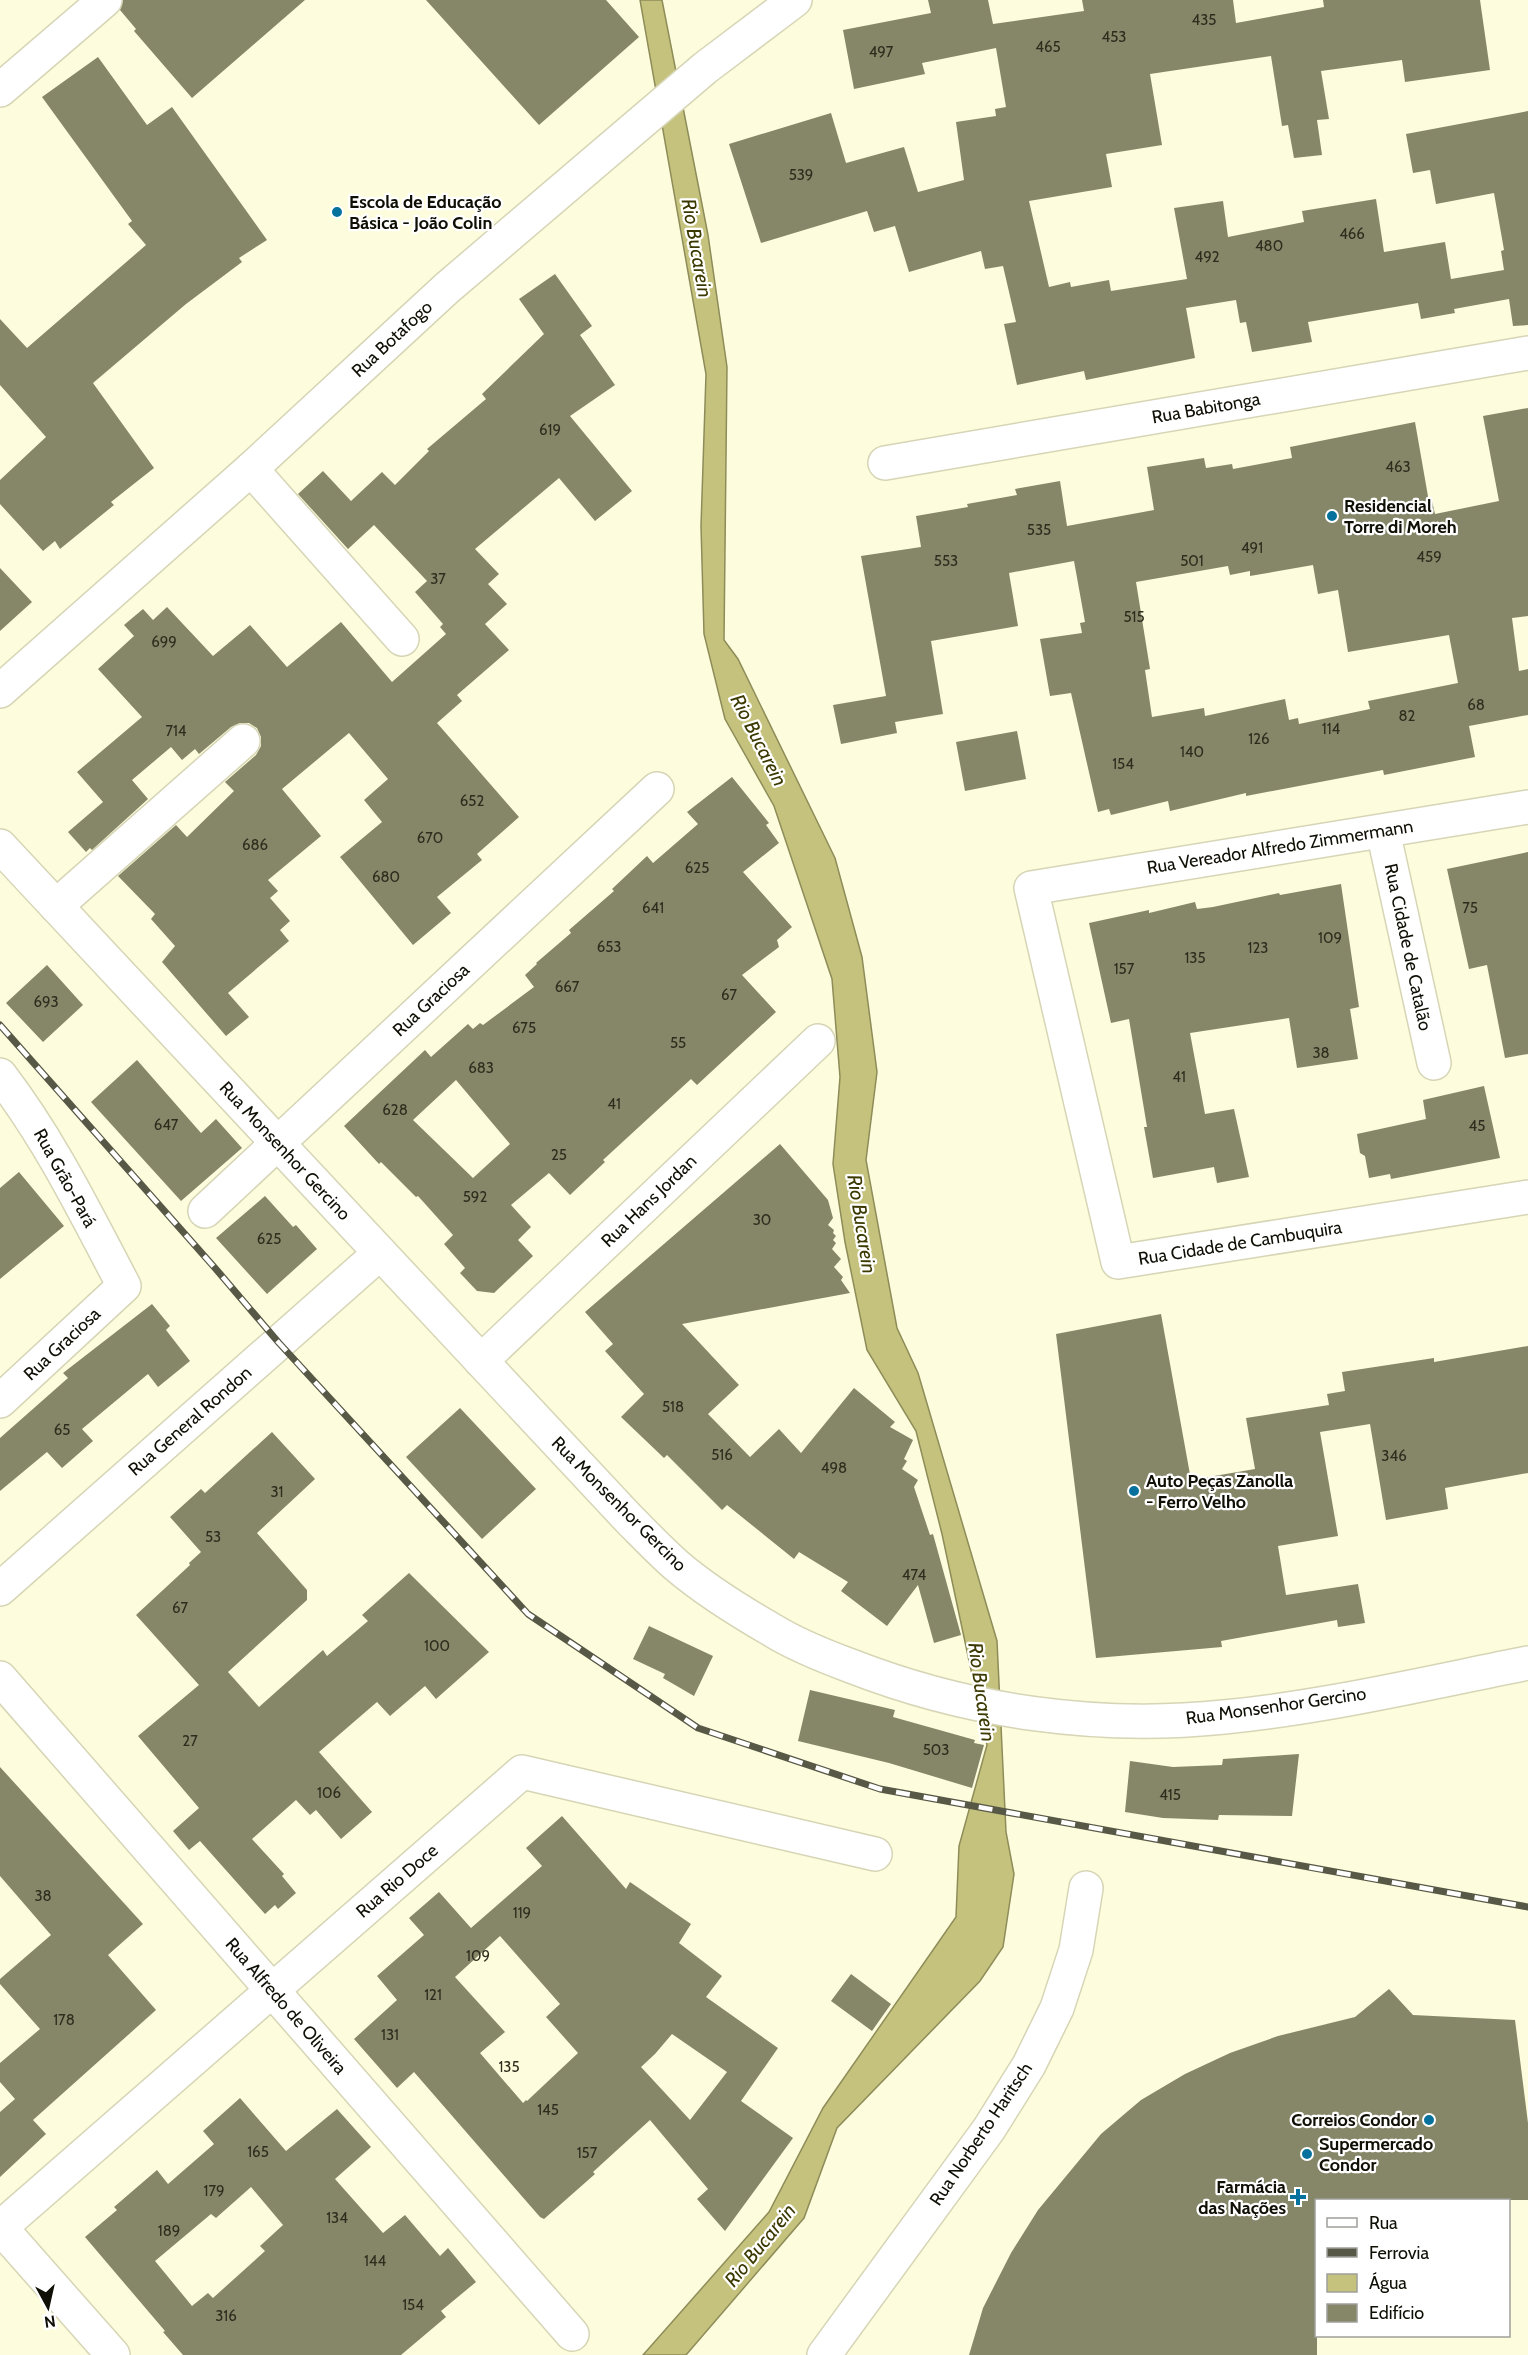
<svg xmlns="http://www.w3.org/2000/svg" width="1528" height="2355" viewBox="0 0 1528 2355" font-family="Cabin,sans-serif">
	<style>
		.water { fill: #c5c27d; stroke: #8e8c59; stroke-width: 1.5 }
		.building { fill: #868669; fill-rule: evenodd }
		.lines { fill: none; stroke-linecap: round; stroke-linejoin: round }
		.minor-casing { stroke: #d6d5b6; stroke-width: 36 }
		.tertiary-casing { stroke: #d6d5b6; stroke-width: 36 }
		.primary-casing { stroke: #d6d5b6; stroke-width: 36 }
		.minor { stroke: #fff; stroke-width: 33 }
		.tertiary { stroke: #fff; stroke-width: 33 }
		.primary { stroke: #fff; stroke-width: 33 }
		.rail-casing { stroke: #585847; stroke-width: 7 }
		.rail { stroke: #fff; stroke-width: 4.5; stroke-dasharray: 14; stroke-linecap: butt }
		.poi-dot { fill: #06719d; stroke: #fff; stroke-width: 2 }
		.labels { text-anchor: middle; stroke-width: 4.5; stroke-linejoin: round; paint-order: stroke }
		.number-label { font-size: 15px; fill: #2d2d1e }
		.poi-label { font-size: 18px; font-weight: bold; fill: #0f0f05; stroke: #fff; text-anchor: start }
		.street-label { font-size: 18px; fill: #0f0f05; stroke: #fff }
		.water-label { font-size: 20px; font-style: italic; fill: #3b3800; stroke: #fff }
	</style>
	<rect width="100%" height="100%" fill="#fdfddd"/>
	<!-- water -->
	<path class="water" d="M 640,0 L 662,0 L 708,235 L 727,367 L 724,640 L 738,659 L 835,858 L 862,957 L 877,1072 L 866,1160 L 897,1328 L 918,1373 L 997,1641 L 1006,1832 L 1014,1874 L 1003,1947 L 980,1981 L 837,2128 L 804,2218 L 686,2355 L 643,2355 L 769,2212 L 823,2108 L 956,1917 L 959,1846 L 987,1745 L 942,1534 L 916,1431 L 867,1350 L 845,1242 L 833,1164 L 840,1077 L 832,979 L 774,806 L 725,719 L 704,634 L 701,526 L 706,374 Z"/>
	<!-- building -->
	<path class="building" d="M 123,0 L 305,0 L 192,98 L 134,31 L 136,29 L 120,10 Z
		M 426,0 L 606,0 L 639,37 L 539,125 Z
		M 928,0 L 988,0 L 993,24 L 1084,11 L 1082,0 L 1233,0 L 1236,23 L 1324,7 L 1323,0 L 1480,0 L 1490,70 L 1405,82 L 1402,60 L 1321,71 L 1329,119 L 1317,120 L 1322,155 L 1294,158 L 1288,125 L 1282,126 L 1271,56 L 1150,74 L 1162,145 L 1106,154 L 1112,187 L 1029,201 L 1049,287 L 1070,282 L 1071,287 L 1109,280 L 1111,291 L 1187,279 L 1174,208 L 1223,201 L 1228,237 L 1304,222 L 1302,211 L 1376,199 L 1384,252 L 1445,242 L 1451,279 L 1504,270 L 1501,251 L 1504,250 L 1494,193 L 1436,204 L 1430,170 L 1413,173 L 1406,134 L 1528,111 L 1528,325 L 1513,326 L 1509,299 L 1454,309 L 1455,313 L 1421,319 L 1418,303 L 1308,322 L 1312,342 L 1252,352 L 1246,322 L 1240,323 L 1236,300 L 1186,308 L 1195,358 L 1086,380 L 1084,371 L 1017,385 L 1004,324 L 1016,322 L 1003,266 L 985,269 L 981,251 L 909,272 L 895,226 L 874,232 L 867,211 L 761,243 L 729,144 L 831,113 L 846,163 L 904,147 L 918,192 L 964,180 L 956,122 L 996,116 L 995,109 L 1006,107 L 996,48 L 922,63 L 925,74 L 854,89 L 843,30 L 931,13 Z
		M 98,57 L 147,125 L 172,107 L 267,240 L 239,258 L 242,262 L 186,304 L 93,383 L 154,468 L 111,502 L 114,505 L 60,549 L 55,541 L 43,551 L 0,504 L 0,480 L 46,437 L 0,385 L 0,319 L 27,348 L 146,245 L 128,224 L 132,221 L 42,97 Z
		M 555,274 L 592,326 L 580,335 L 615,385 L 570,416 L 632,491 L 595,521 L 559,478 L 475,549 L 499,574 L 488,584 L 507,604 L 485,624 L 509,650 L 457,695 L 462,701 L 437,723 L 519,817 L 477,854 L 482,860 L 437,897 L 451,913 L 413,945 L 340,857 L 382,822 L 364,800 L 388,779 L 349,733 L 282,789 L 321,836 L 268,880 L 278,891 L 270,898 L 290,921 L 280,930 L 289,941 L 228,993 L 249,1017 L 226,1036 L 162,962 L 175,946 L 151,919 L 155,914 L 118,876 L 176,825 L 187,837 L 234,791 L 225,782 L 256,755 L 261,746 L 261,737 L 257,728 L 249,723 L 240,723 L 231,727 L 199,754 L 195,749 L 182,760 L 171,747 L 132,780 L 148,799 L 92,850 L 90,848 L 86,852 L 68,832 L 103,802 L 77,772 L 142,717 L 98,669 L 134,636 L 124,625 L 143,609 L 153,620 L 167,607 L 213,656 L 250,625 L 287,667 L 341,622 L 392,682 L 446,634 L 440,627 L 443,624 L 415,592 L 427,581 L 374,525 L 348,549 L 298,494 L 323,471 L 351,501 L 382,472 L 395,485 L 429,451 L 427,449 L 486,399 L 482,394 L 544,334 L 519,299 Z
		M 1528,408 L 1528,616 L 1512,618 L 1519,671 L 1528,669 L 1528,715 L 1469,726 L 1475,757 L 1384,775 L 1383,770 L 1246,796 L 1246,793 L 1170,811 L 1168,801 L 1111,815 L 1109,809 L 1098,812 L 1071,693 L 1050,696 L 1040,639 L 1082,633 L 1080,623 L 1085,622 L 1074,561 L 1009,573 L 1018,626 L 931,641 L 943,714 L 895,722 L 897,733 L 841,744 L 833,705 L 886,696 L 861,556 L 921,547 L 916,516 L 968,507 L 967,504 L 1017,495 L 1015,489 L 1060,481 L 1067,526 L 1154,510 L 1147,467 L 1204,458 L 1206,468 L 1232,464 L 1233,469 L 1292,458 L 1290,447 L 1415,422 L 1429,502 L 1432,501 L 1435,514 L 1499,501 L 1483,416 ZM 1313,565 L 1318,594 L 1338,590 L 1348,652 L 1449,635 L 1458,683 L 1368,701 L 1370,709 L 1299,724 L 1298,718 L 1289,720 L 1285,699 L 1205,716 L 1204,708 L 1152,717 L 1145,670 L 1150,669 L 1136,582 L 1228,566 L 1230,575 L 1250,571 L 1250,576 Z
		M 0,568 L 32,602 L 0,631 Z
		M 1017,731 L 1026,779 L 965,791 L 956,742 Z
		M 732,777 L 769,823 L 766,825 L 779,843 L 743,872 L 792,927 L 777,940 L 779,947 L 742,975 L 776,1012 L 697,1085 L 691,1079 L 603,1160 L 605,1162 L 570,1195 L 549,1173 L 511,1205 L 531,1227 L 518,1240 L 533,1256 L 494,1293 L 477,1291 L 460,1273 L 465,1268 L 444,1244 L 453,1235 L 418,1196 L 416,1197 L 381,1162 L 379,1164 L 344,1126 L 425,1050 L 431,1057 L 468,1024 L 473,1029 L 480,1023 L 483,1025 L 534,987 L 525,975 L 537,964 L 536,963 L 571,933 L 569,930 L 614,891 L 612,889 L 647,856 L 653,863 L 698,824 L 687,812 ZM 456,1080 L 510,1144 L 473,1178 L 413,1120 Z
		M 1528,852 L 1528,1054 L 1505,1058 L 1487,965 L 1469,969 L 1447,869 Z
		M 1341,884 L 1359,1007 L 1350,1009 L 1358,1059 L 1297,1068 L 1289,1018 L 1190,1033 L 1205,1114 L 1234,1109 L 1249,1177 L 1217,1183 L 1214,1167 L 1153,1178 L 1144,1127 L 1147,1127 L 1129,1019 L 1111,1023 L 1089,923 L 1149,910 L 1149,913 L 1195,902 L 1197,909 L 1213,907 L 1279,893 L 1280,895 Z
		M 47,965 L 83,1005 L 43,1042 L 6,1003 Z
		M 137,1060 L 201,1133 L 216,1119 L 242,1148 L 181,1201 L 91,1102 Z
		M 1484,1086 L 1500,1158 L 1391,1179 L 1390,1174 L 1369,1178 L 1365,1156 L 1360,1153 L 1357,1134 L 1426,1119 L 1423,1100 Z
		M 780,1144 L 828,1200 L 833,1218 L 828,1225 L 834,1230 L 833,1233 L 836,1236 L 833,1240 L 836,1243 L 832,1249 L 841,1259 L 834,1267 L 843,1277 L 841,1280 L 850,1293 L 682,1324 L 739,1385 L 708,1414 L 750,1457 L 779,1429 L 801,1453 L 854,1388 L 895,1422 L 890,1427 L 913,1440 L 904,1459 L 907,1461 L 902,1469 L 918,1480 L 914,1487 L 930,1535 L 933,1534 L 961,1635 L 934,1643 L 918,1585 L 887,1626 L 841,1591 L 848,1582 L 799,1552 L 794,1559 L 727,1505 L 722,1510 L 667,1455 L 664,1458 L 621,1417 L 644,1394 L 605,1351 L 613,1344 L 585,1312 Z
		M 19,1172 L 64,1226 L 0,1279 L 0,1188 Z
		M 265,1196 L 293,1227 L 296,1225 L 317,1249 L 267,1294 L 216,1238 Z
		M 152,1304 L 170,1326 L 166,1330 L 190,1361 L 158,1387 L 148,1374 L 82,1429 L 93,1441 L 62,1468 L 47,1452 L 0,1491 L 0,1438 L 68,1378 L 63,1373 Z
		M 1161,1314 L 1191,1480 L 1255,1469 L 1246,1418 L 1329,1405 L 1327,1394 L 1345,1391 L 1342,1372 L 1434,1358 L 1434,1362 L 1528,1346 L 1528,1473 L 1445,1488 L 1448,1509 L 1386,1520 L 1370,1424 L 1320,1432 L 1338,1536 L 1278,1546 L 1286,1595 L 1358,1584 L 1365,1623 L 1338,1627 L 1337,1620 L 1221,1641 L 1222,1647 L 1096,1658 L 1056,1334 Z
		M 460,1408 L 536,1489 L 482,1539 L 406,1457 Z
		M 272,1432 L 315,1479 L 257,1533 L 307,1590 L 307,1600 L 228,1672 L 259,1707 L 323,1650 L 327,1656 L 368,1621 L 362,1615 L 409,1573 L 489,1652 L 436,1699 L 425,1686 L 390,1716 L 377,1702 L 319,1752 L 372,1812 L 341,1839 L 316,1810 L 310,1815 L 296,1800 L 252,1839 L 284,1874 L 282,1876 L 296,1893 L 278,1909 L 275,1905 L 265,1914 L 200,1841 L 189,1850 L 173,1831 L 199,1808 L 138,1736 L 199,1685 L 136,1615 L 190,1565 L 189,1563 L 201,1552 L 170,1517 L 201,1489 L 205,1493 Z
		M 649,1626 L 713,1656 L 694,1696 L 663,1678 L 665,1674 L 633,1659 Z
		M 810,1690 L 895,1710 L 893,1717 L 975,1740 L 974,1743 L 984,1745 L 972,1788 L 889,1763 L 798,1741 Z
		M 1299,1754 L 1292,1816 L 1219,1815 L 1218,1820 L 1163,1818 L 1125,1812 L 1130,1761 L 1173,1767 L 1222,1765 L 1223,1759 Z
		M 0,1767 L 143,1924 L 108,1955 L 156,2010 L 33,2120 L 46,2134 L 0,2177 L 0,2112 L 15,2099 L 0,2082 L 0,2063 L 40,2029 L 0,1984 L 0,1979 L 51,1935 L 0,1876 Z
		M 562,1816 L 626,1889 L 630,1882 L 691,1924 L 679,1943 L 722,1976 L 706,1997 L 778,2048 L 741,2101 L 793,2138 L 725,2231 L 697,2199 L 708,2189 L 650,2120 L 593,2172 L 595,2174 L 544,2219 L 540,2217 L 414,2072 L 397,2088 L 354,2039 L 397,2000 L 377,1976 L 424,1935 L 409,1918 L 439,1892 L 471,1928 L 542,1866 L 526,1848 ZM 500,1936 L 560,2004 L 546,2017 L 578,2053 L 527,2101 L 526,2100 L 523,2103 L 480,2053 L 505,2032 L 455,1977 ZM 672,2034 L 727,2072 L 690,2120 L 641,2067 L 655,2054 Z
		M 851,1974 L 891,2004 L 872,2031 L 831,2001 Z
		M 1389,1989 L 1413,2015 L 1515,2020 L 1528,2123 L 1528,2200 L 1317,2200 L 1317,2355 L 969,2355 L 983,2308 L 1011,2253 L 1038,2210 L 1101,2134 L 1141,2100 L 1185,2074 L 1230,2053 L 1278,2036 L 1355,2017 Z
		M 240,2098 L 286,2151 L 337,2109 L 371,2147 L 335,2179 L 383,2233 L 405,2215 L 440,2256 L 448,2248 L 476,2282 L 441,2311 L 446,2317 L 401,2355 L 183,2355 L 163,2332 L 165,2331 L 85,2237 L 117,2210 L 114,2207 L 157,2170 L 168,2184 L 214,2144 L 203,2131 ZM 251,2187 L 283,2225 L 260,2246 L 265,2251 L 213,2298 L 208,2293 L 192,2306 L 155,2261 L 211,2214 L 216,2218 Z"/>
	<g class="lines">
		<defs>
			<path id="minor" d="M 0,90 L 105,0
				M 885,463 L 1528,353
				M 251,469 L 402,639
				M 1528,807 L 1031,888 L 1118,1262 L 1528,1197
				M 1383,831 L 1434,1063
				M 56,906 L 243,741
				M 0,1075 C 50,1140 86,1214 124,1286 L 0,1401
				M 205,1211 L 657,789
				M 481,1361 L 818,1041
				M 0,1678 L 572,2334
				M 0,2228 L 522,1772 L 875,1854
				M 824,2355 L 989,2129 L 1029,2065 L 1057,2008 L 1076,1950 L 1086,1888"/>
			<path id="tertiary" d="M 0,691 L 251,469 L 447,288 L 705,68 L 795,0
				M 0,1589 L 380,1253"/>
			<path id="primary" d="M 0,846 L 628,1518 C 644,1534 659,1550 676,1565 C 705,1590 739,1611 772,1630 C 796,1645 824,1656 851,1666 C 969,1712 1097,1730 1224,1717 C 1326,1707 1427,1683 1528,1663
				M 0,2227 L 113,2355"/>
		</defs>
		<!-- minor casing -->
		<use href="#minor" class="minor-casing"/>
		<!-- tertiary casing -->
		<use href="#tertiary" class="tertiary-casing"/>
		<!-- primary casing -->
		<use href="#primary" class="primary-casing"/>
		<!-- minor -->
		<use href="#minor" class="minor"/>
		<!-- tertiary -->
		<use href="#tertiary" class="tertiary"/>
		<!-- primary -->
		<use href="#primary" class="primary"/>
		<defs>
			<path id="rail" d="M 0,1025 L 215,1268 L 279,1343 L 528,1614 L 698,1728 L 880,1789 L 1528,1907"/>
		</defs>
		<!-- rail casing -->
		<use href="#rail" class="rail-casing"/>
		<!-- rail -->
		<use href="#rail" class="rail"/>
	</g>
	<!-- markers -->
	<g class="poi-dot">
		<circle cx="337" cy="212" r="6"/>
		<circle cx="1332" cy="516" r="6"/>
		<circle cx="1134" cy="1491" r="6"/>
		<circle cx="1429" cy="2120" r="6"/>
		<circle cx="1307" cy="2154" r="6"/>
		<path d="M1295 2188h6v6h6v6h-6v6h-6v-6h-6v-6h6z"/>
	</g>
	<g class="labels">
		<!-- number labels -->
		<g class="number-label">
			<text x="1204" y="25">435</text>
			<text x="1114" y="42">453</text>
			<text x="1048" y="52">465</text>
			<text x="881" y="57">497</text>
			<text x="801" y="180">539</text>
			<text x="1352" y="239">466</text>
			<text x="1269" y="251">480</text>
			<text x="1207" y="262">492</text>
			<text x="550" y="435">619</text>
			<text x="1398" y="472">463</text>
			<text x="1039" y="535">535</text>
			<text x="1252" y="553">491</text>
			<text x="1429" y="562">459</text>
			<text x="946" y="566">553</text>
			<text x="1192" y="566">501</text>
			<text x="438" y="584">37</text>
			<text x="1134" y="622">515</text>
			<text x="164" y="647">699</text>
			<text x="1476" y="710">68</text>
			<text x="1407" y="721">82</text>
			<text x="1331" y="734">114</text>
			<text x="176" y="736">714</text>
			<text x="1259" y="744">126</text>
			<text x="1192" y="757">140</text>
			<text x="1123" y="769">154</text>
			<text x="472" y="806">652</text>
			<text x="430" y="843">670</text>
			<text x="255" y="850">686</text>
			<text x="697" y="873">625</text>
			<text x="386" y="882">680</text>
			<text x="653" y="913">641</text>
			<text x="1470" y="913">75</text>
			<text x="1330" y="943">109</text>
			<text x="609" y="952">653</text>
			<text x="1258" y="953">123</text>
			<text x="1195" y="963">135</text>
			<text x="1124" y="974">157</text>
			<text x="567" y="992">667</text>
			<text x="729" y="1000">67</text>
			<text x="46" y="1007">693</text>
			<text x="524" y="1033">675</text>
			<text x="678" y="1048">55</text>
			<text x="1321" y="1058">38</text>
			<text x="481" y="1073">683</text>
			<text x="1179" y="1082">41</text>
			<text x="614" y="1109">41</text>
			<text x="395" y="1115">628</text>
			<text x="166" y="1130">647</text>
			<text x="1477" y="1131">45</text>
			<text x="559" y="1160">25</text>
			<text x="475" y="1202">592</text>
			<text x="762" y="1225">30</text>
			<text x="269" y="1244">625</text>
			<text x="673" y="1412">518</text>
			<text x="62" y="1435">65</text>
			<text x="722" y="1460">516</text>
			<text x="1394" y="1461">346</text>
			<text x="834" y="1473">498</text>
			<text x="277" y="1497">31</text>
			<text x="213" y="1542">53</text>
			<text x="914" y="1580">474</text>
			<text x="180" y="1613">67</text>
			<text x="437" y="1651">100</text>
			<text x="190" y="1746">27</text>
			<text x="936" y="1755">503</text>
			<text x="329" y="1798">106</text>
			<text x="1170" y="1800">415</text>
			<text x="43" y="1901">38</text>
			<text x="522" y="1918">119</text>
			<text x="478" y="1961">109</text>
			<text x="433" y="2000">121</text>
			<text x="64" y="2025">178</text>
			<text x="390" y="2040">131</text>
			<text x="509" y="2072">135</text>
			<text x="548" y="2115">145</text>
			<text x="258" y="2157">165</text>
			<text x="587" y="2158">157</text>
			<text x="214" y="2196">179</text>
			<text x="337" y="2223">134</text>
			<text x="169" y="2236">189</text>
			<text x="375" y="2266">144</text>
			<text x="413" y="2310">154</text>
			<text x="226" y="2321">316</text>
		</g>
		<!-- poi labels -->
		<g class="poi-label">
			<text x="349" y="208">Escola de Educação<tspan x="349" dy="21">Básica - João Colin</tspan></text>
			<text x="1344" y="512">Residencial<tspan x="1344" dy="21">Torre di Moreh</tspan></text>
			<text x="1146" y="1487">Auto Peças Zanolla<tspan x="1146" dy="21">- Ferro Velho</tspan></text>
			<text x="1417" y="2126" text-anchor="end">Correios Condor</text>
			<text x="1319" y="2150">Supermercado<tspan x="1319" dy="21">Condor</tspan></text>
			<text x="1286" y="2193" text-anchor="end">Farmácia<tspan x="1286" dy="21">das Nações</tspan></text>
		</g>
		<!-- street labels -->
		<g class="street-label">
			<text transform="translate(392 339) rotate(-43)" y="6">Rua Botafogo</text>
			<text transform="translate(1206 408) rotate(-10)" y="6">Rua Babitonga</text>
			<text transform="translate(1280 847) rotate(-9)" y="6">Rua Vereador Alfredo Zimmermann</text>
			<text transform="translate(1408 947) rotate(78)" y="6">Rua Cidade de Catalão</text>
			<text transform="translate(431 1000) rotate(-43)" y="6">Rua Graciosa</text>
			<text transform="translate(285 1151) rotate(47)" y="6">Rua Monsenhor Gercino</text>
			<text transform="translate(65 1178) rotate(61)" y="6">Rua Grão-Pará</text>
			<text transform="translate(649 1201) rotate(-44)" y="6">Rua Hans Jordan</text>
			<text transform="translate(1240 1243) rotate(-9)" y="6">Rua Cidade de Cambuquira</text>
			<text transform="translate(62 1344) rotate(-43)" y="6">Rua Graciosa</text>
			<text transform="translate(190 1421) rotate(-41)" y="6">Rua General Rondon</text>
			<text transform="translate(619 1504) rotate(45)" y="6">Rua Monsenhor Gercino</text>
			<text transform="translate(1276 1706) rotate(-8)" y="6">Rua Monsenhor Gercino</text>
			<text transform="translate(397 1881) rotate(-41)" y="6">Rua Rio Doce</text>
			<text transform="translate(286 2006) rotate(49)" y="6">Rua Alfredo de Oliveira</text>
			<text transform="translate(981 2134) rotate(-56)" y="6">Rua Norberto Haritsch</text>
		</g>
		<!-- water labels -->
		<g class="water-label">
			<text transform="translate(697 248) rotate(80)" y="7">Rio Bucarein</text>
			<text transform="translate(759 740) rotate(63)" y="7">Rio Bucarein</text>
			<text transform="translate(862 1224) rotate(81)" y="7">Rio Bucarein</text>
			<text transform="translate(982 1692) rotate(82)" y="7">Rio Bucarein</text>
			<text transform="translate(760 2245) rotate(-51)" y="7">Rio Bucarein</text>
		</g>
	</g>
	<!-- legend -->
	<rect x="1315" y="2199" width="195" height="138" fill="#ffffff" stroke="#9f9f9b" stroke-width="1.5"/>
	<rect x="1327" y="2218" width="30" height="9" fill="#ffffff" stroke="#9f9f9b" stroke-width="1.5"/>
	<text x="1369" y="2229" font-size="18" fill="#0f0f05">Rua</text>
	<rect x="1327" y="2248" width="30" height="9" fill="#585847" stroke="#9f9f9b" stroke-width="1.5"/>
	<text x="1369" y="2259" font-size="18" fill="#0f0f05">Ferrovia</text>
	<rect x="1327" y="2274" width="30" height="18" fill="#c5c27d" stroke="#9f9f9b" stroke-width="1.5"/>
	<text x="1369" y="2289" font-size="18" fill="#0f0f05">Água</text>
	<rect x="1327" y="2304" width="30" height="18" fill="#868669" stroke="#9f9f9b" stroke-width="1.5"/>
	<text x="1369" y="2319" font-size="18" fill="#0f0f05">Edifício</text>
	<!-- north arrow -->
	<g transform="translate(48 2307) rotate(172)" stroke="#ffffff" stroke-width="4.5" paint-order="stroke">
	<path d="M0-4.5L10 22L0 15L-10 22Z" fill="#0f0f05"/>
	<text y="-9" font-size="16" font-weight="bold" text-anchor="middle" fill="#0f0f05">N</text>
	</g>
</svg>
